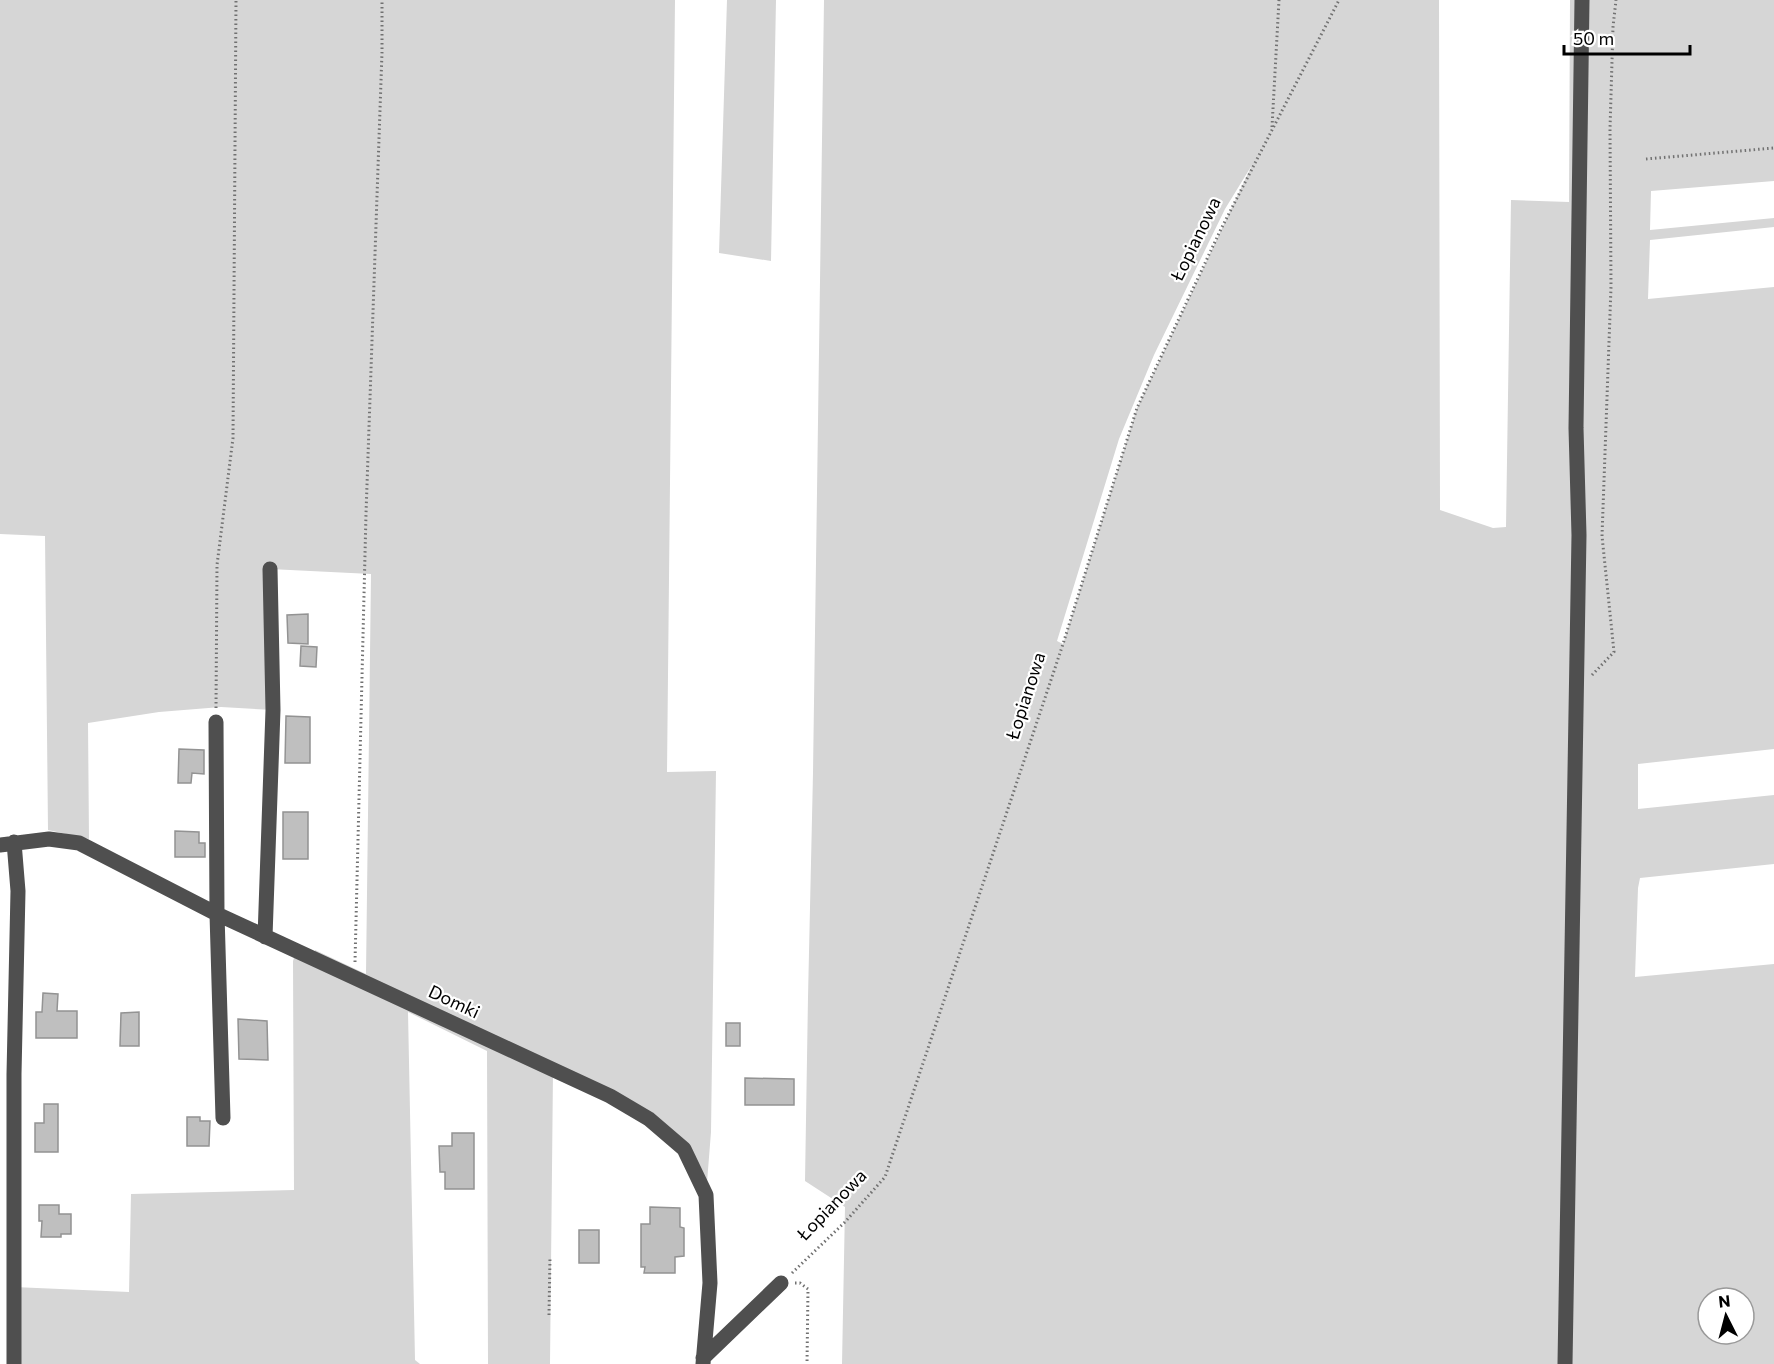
<svg xmlns="http://www.w3.org/2000/svg" width="1774" height="1364" viewBox="0 0 1774 1364" font-family="Commissioner,sans-serif">
	<style>
		.green { fill: #d6d6d6; fill-rule: evenodd }
		.building { fill: #bfbfbf; stroke: #939393; stroke-width: 1.5 }
		.lines { fill: none; stroke-linecap: round; stroke-linejoin: round }
		.path { stroke: #717171; stroke-width: 3; stroke-dasharray: 1.5 3; stroke-linecap: butt }
		.minor { stroke: #4f4f4f; stroke-width: 15 }
		.labels { text-anchor: middle; stroke-width: 4.5; stroke-linejoin: round; paint-order: stroke }
		.street-label { font-size: 18px; fill: #000; stroke: #fff }
	</style>
	<rect width="100%" height="100%" fill="#fff"/>
	<!-- green -->
	<path class="green" d="M 0,0 L 675,0 L 667,772 L 716,771 L 711,1132 L 706,1195 L 684,1149 L 649,1119 L 553,1071 L 550,1364 L 488,1364 L 487,1051 L 408,1012 L 415,1360 L 420,1364 L 14,1364 L 14,1287 L 129,1292 L 131,1194 L 294,1190 L 293,961 L 296,951 L 315,960 L 315,950 L 366,974 L 371,574 L 270,569 L 273,710 L 221,707 L 159,712 L 88,723 L 89,839 L 48,830 L 45,536 L 0,534 Z
		M 727,0 L 776,0 L 771,261 L 719,253 Z
		M 824,0 L 1439,0 L 1440,510 L 1493,528 L 1506,527 L 1511,200 L 1569,202 L 1570,0 L 1774,0 L 1774,181 L 1651,191 L 1650,230 L 1774,218 L 1774,227 L 1650,240 L 1648,299 L 1774,287 L 1774,749 L 1638,764 L 1638,809 L 1774,795 L 1774,864 L 1640,878 L 1638,888 L 1635,977 L 1774,964 L 1774,1364 L 842,1364 L 845,1207 L 805,1181 L 808,997 L 813,773 ZM 1252,165 L 1137,408 L 1063,644 L 1057,641 L 1119,439 L 1154,355 L 1225,209 ZM 1708,1298 L 1744,1298 L 1744,1334 L 1708,1334 Z"/>
	<!-- building -->
	<path class="building" d="M 308,614 L 308,644 L 288,643 L 287,615 Z
		M 301,646 L 317,647 L 316,667 L 300,666 Z
		M 286,716 L 310,717 L 310,763 L 285,763 Z
		M 179,749 L 204,750 L 204,774 L 192,773 L 191,783 L 178,783 Z
		M 283,812 L 308,812 L 308,859 L 283,859 Z
		M 175,831 L 199,832 L 199,843 L 205,843 L 205,857 L 175,857 Z
		M 43,993 L 58,994 L 57,1011 L 77,1011 L 77,1038 L 36,1038 L 36,1012 L 42,1012 Z
		M 139,1012 L 139,1046 L 120,1046 L 121,1013 Z
		M 238,1019 L 267,1021 L 268,1060 L 239,1059 Z
		M 726,1023 L 740,1023 L 740,1046 L 726,1046 Z
		M 745,1078 L 794,1079 L 794,1105 L 745,1105 Z
		M 44,1104 L 58,1104 L 58,1152 L 35,1152 L 35,1123 L 44,1123 Z
		M 187,1117 L 200,1117 L 200,1121 L 210,1121 L 209,1146 L 187,1146 Z
		M 452,1133 L 474,1133 L 474,1189 L 445,1189 L 445,1172 L 440,1172 L 439,1146 L 452,1146 Z
		M 39,1205 L 59,1205 L 59,1214 L 71,1214 L 71,1234 L 61,1234 L 61,1237 L 41,1237 L 42,1221 L 39,1221 Z
		M 650,1207 L 680,1208 L 680,1227 L 684,1228 L 684,1256 L 675,1257 L 675,1273 L 644,1273 L 645,1267 L 641,1267 L 641,1224 L 650,1224 Z
		M 579,1230 L 599,1230 L 599,1263 L 579,1263 Z"/>
	<g class="lines">
		<!-- path -->
		<path class="path" d="M 1272,127 L 1279,0
			M 1646,159 L 1774,148
			M 1592,675 L 1614,652 L 1602,536 L 1611,287 L 1610,129 L 1613,27 L 1616,0
			M 216,708 L 217,565 L 233,438 L 236,0
			M 355,962 L 366,514 L 382,52 L 382,0
			M 792,1273 L 845,1222 L 885,1177 L 1063,644 L 1137,408 L 1221,229 L 1339,0
			M 795,1283 L 800,1283 L 808,1289 L 807,1364
			M 549,1315 L 550,1257"/>
		<!-- minor -->
		<path class="minor" d="M 216,722 L 217,914 L 223,1118
			M 0,845 L 49,839 L 79,843 L 217,914 L 610,1096 L 649,1119 L 684,1149 L 706,1195 L 710,1283 L 703,1364
			M 265,937 L 273,710 L 270,569
			M 703,1358 L 781,1283
			M 14,1364 L 14,1074 L 18,891 L 14,842
			M 1565,1364 L 1579,535 L 1576,428 L 1582,0"/>
	</g>
	<g class="labels">
		<!-- street labels -->
		<g class="street-label">
			<text transform="translate(1196 239) rotate(-64)" y="6">Łopianowa</text>
			<text transform="translate(1026 696) rotate(-72)" y="6">Łopianowa</text>
			<text transform="translate(454 1002) rotate(25)" y="6">Domki</text>
			<text transform="translate(832 1205) rotate(-46)" y="6">Łopianowa</text>
		</g>
	</g>
	<!-- north arrow -->
	<g transform="translate(1726 1316) rotate(354)"><circle r="28" fill="#ffffff" stroke="#999999" stroke-width="1.5"/>
	<path d="M0-4.5L10 22L0 15L-10 22Z" fill="#000000"/>
	<text y="-9" font-size="16" font-weight="bold" text-anchor="middle" fill="#000000">N</text>
	</g>
	<!-- scale -->
	<path d="M1564 45v9h126v-9" fill="none" stroke="#000000" stroke-width="3"/>
	<text x="1573" y="45" font-size="18" fill="#000000" stroke="#ffffff" stroke-width="4.5" paint-order="stroke">50 m</text>
</svg>
